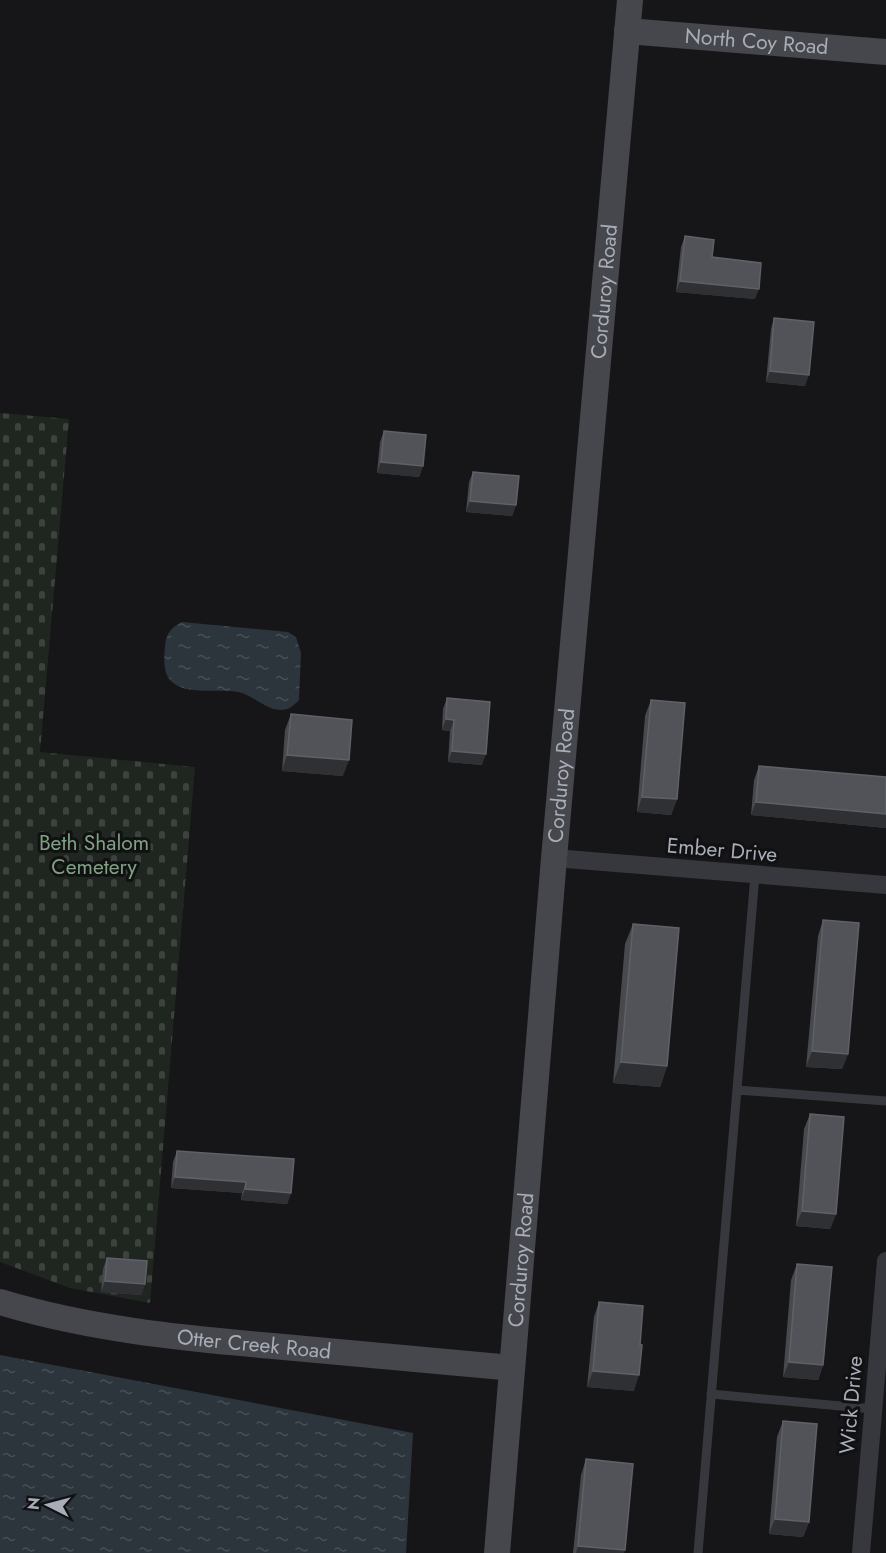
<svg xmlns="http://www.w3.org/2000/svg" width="886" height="1553" viewBox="0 0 886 1553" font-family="Jost,sans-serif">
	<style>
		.cemetery { fill: url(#cemetery-stones) }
		.water { fill: url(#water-ripples) }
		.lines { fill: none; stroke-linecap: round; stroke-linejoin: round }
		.lane { stroke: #37383d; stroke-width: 9 }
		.street { stroke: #37383d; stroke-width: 18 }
		.secondary { stroke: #45474d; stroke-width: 26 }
		.wall { fill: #47494d }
		.shaded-wall { fill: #2f3033 }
		.building { fill: #525359; stroke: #5f6168; stroke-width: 1.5 }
		.labels { text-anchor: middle; stroke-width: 6; stroke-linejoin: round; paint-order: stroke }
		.street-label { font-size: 21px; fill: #a8adb8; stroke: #111113 }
		.park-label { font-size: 21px; fill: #7fa381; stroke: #111113 }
	</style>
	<defs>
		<pattern id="cemetery-stones" width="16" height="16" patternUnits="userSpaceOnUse" patternTransform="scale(1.5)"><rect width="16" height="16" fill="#1e261f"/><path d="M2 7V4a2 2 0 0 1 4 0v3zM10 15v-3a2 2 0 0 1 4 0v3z" fill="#3c433d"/></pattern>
		<pattern id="water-ripples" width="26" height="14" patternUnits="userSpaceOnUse" patternTransform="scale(1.5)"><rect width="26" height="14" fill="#2c353c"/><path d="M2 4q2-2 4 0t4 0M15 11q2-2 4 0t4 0" fill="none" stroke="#485056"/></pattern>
	</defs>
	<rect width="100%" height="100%" fill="#161618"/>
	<!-- cemetery -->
	<path class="cemetery" d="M 0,413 L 69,419 L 40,752 L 195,767 L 150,1303 L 70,1288 L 0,1262 Z"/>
	<!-- water -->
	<path class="water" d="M 182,622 L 288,632 L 296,637 L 301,653 L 299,700 C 293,706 289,710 280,710 C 264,709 254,695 238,692 C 219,688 185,696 171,681 C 163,673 164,658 165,646 C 166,634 171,627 182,622 Z
		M 0,1355 L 413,1433 L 406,1553 L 0,1553 Z"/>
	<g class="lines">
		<!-- lane -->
		<path class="lane" d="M 737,1090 L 886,1101
			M 711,1394 L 873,1409
			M 698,1553 L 755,875"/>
		<!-- street -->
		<path class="street" d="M 554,858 L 886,885
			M 861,1553 L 886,1261"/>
		<!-- secondary -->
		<g class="secondary">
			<path id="s1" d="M 627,31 L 886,52"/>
			<path id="s2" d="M 0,1302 C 89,1329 180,1338 273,1346 C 353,1354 433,1361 512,1368"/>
			<path id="s3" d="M 497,1553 L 554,858 L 630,0"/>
		</g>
	</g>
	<!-- wall -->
	<path class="wall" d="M 685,236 L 712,257 L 755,299 L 676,292 L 681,247 Z
		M 774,318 L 805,386 L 766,382 L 771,329 Z
		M 384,431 L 423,466 L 419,477 L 377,473 L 380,442 Z
		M 473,472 L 516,505 L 512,516 L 466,512 L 469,482 Z
		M 447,698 L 482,765 L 448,762 L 450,731 L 442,730 L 443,709 Z
		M 651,700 L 677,799 L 671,815 L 637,812 L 645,716 Z
		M 291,714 L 343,776 L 282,771 L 285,730 Z
		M 759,766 L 886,777 L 886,828 L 751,815 L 754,780 Z
		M 823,920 L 848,1054 L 842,1069 L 806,1067 L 818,936 Z
		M 633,924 L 667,1066 L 660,1087 L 613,1083 L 625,944 Z
		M 810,1114 L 836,1214 L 830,1229 L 796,1226 L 804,1129 Z
		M 177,1151 L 291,1193 L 287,1204 L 241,1200 L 242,1193 L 171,1188 L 173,1162 Z
		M 107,1258 L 145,1284 L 141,1295 L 101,1292 L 103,1269 Z
		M 797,1264 L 823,1365 L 818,1380 L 783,1377 L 791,1280 Z
		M 599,1302 L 634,1391 L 587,1387 L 594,1317 Z
		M 783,1421 L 809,1522 L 803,1537 L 769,1534 L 777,1437 Z
		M 586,1459 L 624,1553 L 573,1553 L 581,1475 Z"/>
	<!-- shaded-wall -->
	<path class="shaded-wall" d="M 680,281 L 759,289 L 755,299 L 676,292 Z
		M 770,371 L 809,375 L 805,386 L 766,382 Z
		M 381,462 L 423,466 L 419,477 L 377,473 Z
		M 470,501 L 516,505 L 512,516 L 466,512 Z
		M 446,719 L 454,720 L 450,731 L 442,730 Z
		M 452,751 L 486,754 L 482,765 L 448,762 Z
		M 287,755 L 349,760 L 343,776 L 282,771 Z
		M 642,797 L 677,799 L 671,815 L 637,812 Z
		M 756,802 L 886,814 L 886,828 L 751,815 Z
		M 812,1051 L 848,1054 L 842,1069 L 806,1067 Z
		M 621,1062 L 667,1066 L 660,1087 L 613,1083 Z
		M 175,1177 L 246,1182 L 242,1193 L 171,1188 Z
		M 245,1189 L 291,1193 L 287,1204 L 241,1200 Z
		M 802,1211 L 836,1214 L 830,1229 L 796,1226 Z
		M 105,1281 L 145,1284 L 141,1295 L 101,1292 Z
		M 789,1362 L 823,1365 L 818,1380 L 783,1377 Z
		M 593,1371 L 639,1375 L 634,1391 L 587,1387 Z
		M 775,1519 L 809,1522 L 803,1537 L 769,1534 Z
		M 578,1546 L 625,1550 L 624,1553 L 576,1553 Z"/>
	<!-- building -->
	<path class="building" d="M 685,236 L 714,240 L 712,257 L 761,263 L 759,289 L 680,281 Z
		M 774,318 L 814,322 L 809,375 L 770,371 Z
		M 384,431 L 426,435 L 423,466 L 381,462 Z
		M 473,472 L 519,476 L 516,505 L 470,501 Z
		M 447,698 L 490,702 L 486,754 L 452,751 L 454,720 L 446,719 Z
		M 651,700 L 685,703 L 677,799 L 642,797 Z
		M 291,714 L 352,720 L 349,760 L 287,755 Z
		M 759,766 L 886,777 L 886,814 L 756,802 Z
		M 823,920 L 859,923 L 848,1054 L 812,1051 Z
		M 633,924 L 679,928 L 667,1066 L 621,1062 Z
		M 810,1114 L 844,1117 L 836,1214 L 802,1211 Z
		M 177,1151 L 294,1159 L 291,1193 L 245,1189 L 246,1182 L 175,1177 Z
		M 107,1258 L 147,1261 L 145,1284 L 105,1281 Z
		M 797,1264 L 832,1267 L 823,1365 L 789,1362 Z
		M 599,1302 L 643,1306 L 640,1345 L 642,1345 L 639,1375 L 593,1371 Z
		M 783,1421 L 817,1424 L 809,1522 L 775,1519 Z
		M 586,1459 L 633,1464 L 625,1550 L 578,1546 Z"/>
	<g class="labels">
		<!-- street labels -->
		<g class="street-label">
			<text dy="7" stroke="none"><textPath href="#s1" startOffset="130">North Coy Road</textPath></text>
			<text dy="7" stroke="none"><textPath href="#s3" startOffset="1266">Corduroy Road</textPath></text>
			<text dy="7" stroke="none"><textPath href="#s3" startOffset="780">Corduroy Road</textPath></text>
			<text transform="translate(722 850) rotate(5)" y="7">Ember Drive</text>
			<text dy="7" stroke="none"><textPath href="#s3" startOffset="294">Corduroy Road</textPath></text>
			<text dy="7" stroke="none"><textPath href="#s2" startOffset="258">Otter Creek Road</textPath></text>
			<text transform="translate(851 1405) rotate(-85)" y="7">Wick Drive</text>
		</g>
		<!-- park labels -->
		<g class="park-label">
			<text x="94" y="850">Beth Shalom<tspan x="94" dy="24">Cemetery</tspan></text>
		</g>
	</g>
	<!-- north arrow -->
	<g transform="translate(48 1505) rotate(276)" stroke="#111113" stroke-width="4.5" paint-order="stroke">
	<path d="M0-4.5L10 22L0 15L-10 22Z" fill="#a8adb8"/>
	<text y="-9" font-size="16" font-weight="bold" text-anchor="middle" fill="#a8adb8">N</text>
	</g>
</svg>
